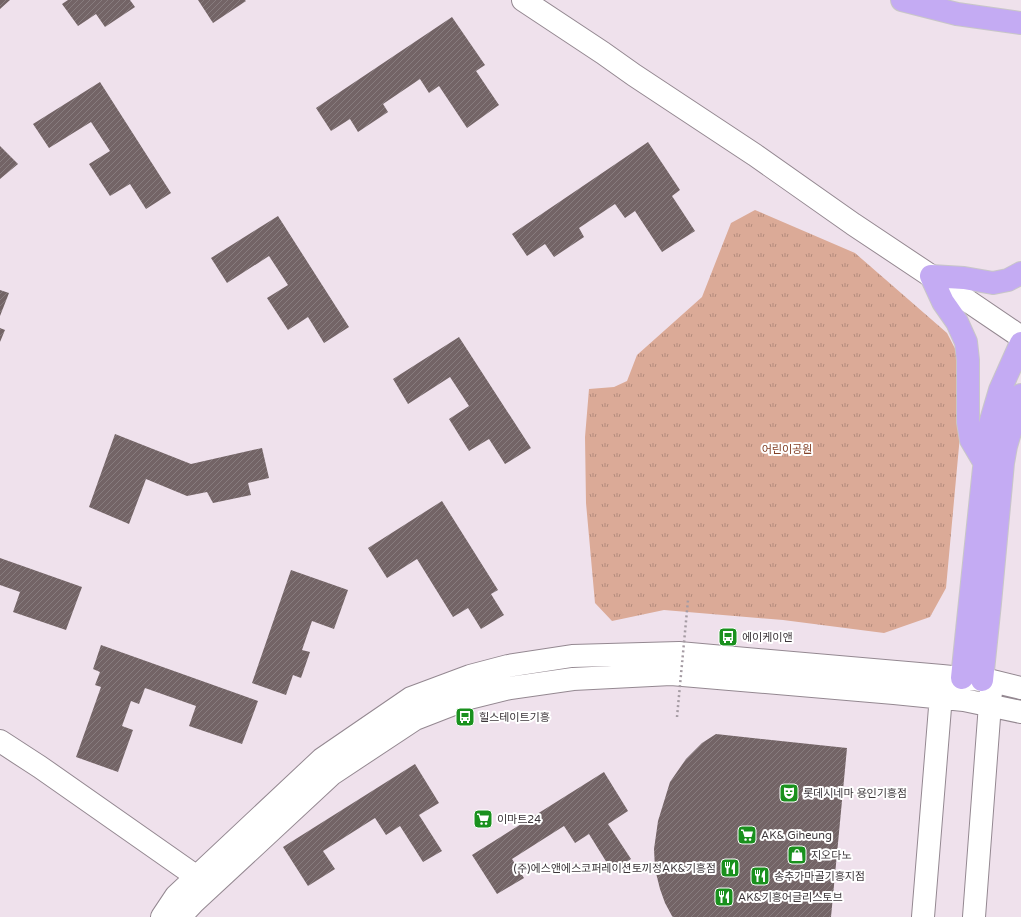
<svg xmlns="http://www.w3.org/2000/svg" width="1021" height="917" viewBox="0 0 1021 917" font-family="'Varela Round','Noto Sans KR',sans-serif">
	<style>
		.park { fill: url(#park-tufts) }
		.building { fill: url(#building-hatch) }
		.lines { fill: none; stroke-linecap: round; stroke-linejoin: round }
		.minor-casing { stroke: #948891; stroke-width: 24 }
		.highway-casing { stroke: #c8c6c8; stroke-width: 24 }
		.minor { stroke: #fff; stroke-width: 22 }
		.highway { stroke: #c4abf3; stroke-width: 22 }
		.path-bridge { stroke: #a59ba3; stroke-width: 2.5; stroke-dasharray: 2 3; stroke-linecap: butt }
		.labels { text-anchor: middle; stroke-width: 4; stroke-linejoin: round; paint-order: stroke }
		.park-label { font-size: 11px; fill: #834026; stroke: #fff }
		.poi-label { font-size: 11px; fill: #3b3539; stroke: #fff; text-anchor: start }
	</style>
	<defs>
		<pattern id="park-tufts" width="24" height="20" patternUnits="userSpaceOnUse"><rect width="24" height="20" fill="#dbaa97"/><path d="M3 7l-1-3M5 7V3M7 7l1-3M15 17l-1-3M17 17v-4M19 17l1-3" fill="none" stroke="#b38b7c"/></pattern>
		<pattern id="building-hatch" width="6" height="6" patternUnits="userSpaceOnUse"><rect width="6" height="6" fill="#736466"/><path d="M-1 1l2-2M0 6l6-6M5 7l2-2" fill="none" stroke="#877c7e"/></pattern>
	</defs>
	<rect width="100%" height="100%" fill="#efe1ec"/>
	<!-- park -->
	<path class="park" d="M 755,210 L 855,253 L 947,333 L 966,370 L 946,588 L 930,617 L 884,633 L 783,620 L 664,610 L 612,621 L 595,603 L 586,503 L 585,437 L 589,389 L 614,387 L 627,381 L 637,355 L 702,297 L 731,223 Z"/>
	<!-- building -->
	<path class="building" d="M 0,0 L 10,0 L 0,9 Z
		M 68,0 L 130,0 L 135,7 L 105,27 L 96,14 L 78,26 L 62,4 Z
		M 198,0 L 245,0 L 246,1 L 213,23 Z
		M 452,17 L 485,65 L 476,71 L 499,105 L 467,128 L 439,86 L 429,93 L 420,79 L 383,104 L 388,112 L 358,132 L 350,119 L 331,131 L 316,108 Z
		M 100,82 L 171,193 L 146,209 L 130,184 L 110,196 L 89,164 L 110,151 L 91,122 L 49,148 L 33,124 Z
		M 648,142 L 680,190 L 672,196 L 695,231 L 662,252 L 635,211 L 625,218 L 615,204 L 579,228 L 584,237 L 554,257 L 545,244 L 527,256 L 512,234 Z
		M 0,146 L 18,164 L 0,179 Z
		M 278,216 L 349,327 L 324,343 L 308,317 L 288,330 L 267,298 L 288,285 L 269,256 L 227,283 L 211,258 Z
		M 0,290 L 9,293 L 0,316 Z
		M 0,328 L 5,330 L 0,342 Z
		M 459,337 L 531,448 L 505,464 L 489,439 L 469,451 L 449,419 L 469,406 L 450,377 L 408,404 L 393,379 Z
		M 115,434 L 191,464 L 262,448 L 269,478 L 248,483 L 251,495 L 213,503 L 207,492 L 187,496 L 146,479 L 129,524 L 89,507 Z
		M 442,501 L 498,590 L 491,594 L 504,615 L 481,629 L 468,608 L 453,617 L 417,559 L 387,578 L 368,548 Z
		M 0,558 L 82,587 L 66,630 L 13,612 L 20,592 L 0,585 Z
		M 291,570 L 348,590 L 334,629 L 312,621 L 302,650 L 310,652 L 301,678 L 293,675 L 286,695 L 252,683 Z
		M 101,645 L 258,701 L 242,744 L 189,726 L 196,706 L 145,688 L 139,704 L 131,701 L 122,726 L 133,730 L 118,772 L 76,757 L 101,687 L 95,685 L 100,672 L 93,669 Z
		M 716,734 L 847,748 L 831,917 L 673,917 L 672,916 L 665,903 L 660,889 L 655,869 L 654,849 L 658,821 L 670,782 L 686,759 L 702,743 Z
		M 415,764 L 439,803 L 419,815 L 442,851 L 423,862 L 400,826 L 386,835 L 375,818 L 323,851 L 335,869 L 308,886 L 283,847 Z
		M 604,772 L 628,811 L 608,824 L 631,859 L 612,871 L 589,834 L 575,843 L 564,826 L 512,859 L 524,878 L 497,894 L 472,855 Z"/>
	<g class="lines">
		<defs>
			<path id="minor" d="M 523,0 L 603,53 L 634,75 L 755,155 L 853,224 L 931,276 L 1021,337
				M 0,741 L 40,767 L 197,877 L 209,884
				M 162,917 L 176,896 L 322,759 L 411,698 L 470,676 L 508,666 L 572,656 L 679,653 L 942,676 L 992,681 L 1021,688
				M 180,917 L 193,903 L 332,774 L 415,719 L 469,698 L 510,688 L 573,679 L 671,674 L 894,693 L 964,700 L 1021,712
				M 923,917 L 942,683
				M 974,917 L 991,691"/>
			<path id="highway" d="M 902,0 L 957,14 L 1021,23
				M 984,462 L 971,440 L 968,422 L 968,360 L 966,342 L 957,322 L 943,302 L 931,276 L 964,278 L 993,283 L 1008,280 L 1021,273
				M 962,678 L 984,468 L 990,424 L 1000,390 L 1021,343
				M 982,680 L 990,603 L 1003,463 L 1006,446 L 1021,395"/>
		</defs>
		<!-- minor casing -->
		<use href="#minor" class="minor-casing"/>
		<!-- highway casing -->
		<use href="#highway" class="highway-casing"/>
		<!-- minor -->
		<use href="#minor" class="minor"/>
		<!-- highway -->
		<use href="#highway" class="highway"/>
		<!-- path-bridge -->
		<path class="path-bridge" d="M 677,717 L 688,600"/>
	</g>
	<!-- icons -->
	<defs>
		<symbol id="bus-square" viewBox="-11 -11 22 22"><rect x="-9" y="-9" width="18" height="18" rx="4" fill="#1a911e" stroke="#fff"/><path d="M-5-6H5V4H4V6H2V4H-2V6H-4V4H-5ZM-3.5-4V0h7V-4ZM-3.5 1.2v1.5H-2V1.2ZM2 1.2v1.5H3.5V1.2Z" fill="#fff"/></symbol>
		<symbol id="theatre-square" viewBox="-11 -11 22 22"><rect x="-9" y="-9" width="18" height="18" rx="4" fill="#1a911e" stroke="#fff"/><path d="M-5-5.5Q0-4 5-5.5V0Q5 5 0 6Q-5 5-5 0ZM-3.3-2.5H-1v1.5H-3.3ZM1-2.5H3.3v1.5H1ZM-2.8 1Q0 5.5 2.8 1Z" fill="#fff"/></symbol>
		<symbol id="supermarket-square" viewBox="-11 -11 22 22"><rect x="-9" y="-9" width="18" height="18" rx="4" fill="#1a911e" stroke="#fff"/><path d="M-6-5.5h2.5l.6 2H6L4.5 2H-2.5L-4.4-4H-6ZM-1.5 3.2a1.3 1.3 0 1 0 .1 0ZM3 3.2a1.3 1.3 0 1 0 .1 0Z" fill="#fff"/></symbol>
		<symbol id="shop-square" viewBox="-11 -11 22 22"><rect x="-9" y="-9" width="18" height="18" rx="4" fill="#1a911e" stroke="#fff"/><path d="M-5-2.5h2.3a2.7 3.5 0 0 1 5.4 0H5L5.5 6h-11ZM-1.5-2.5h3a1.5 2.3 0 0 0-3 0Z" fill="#fff"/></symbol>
		<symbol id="restaurant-square" viewBox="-11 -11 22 22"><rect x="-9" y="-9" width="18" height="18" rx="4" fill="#1a911e" stroke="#fff"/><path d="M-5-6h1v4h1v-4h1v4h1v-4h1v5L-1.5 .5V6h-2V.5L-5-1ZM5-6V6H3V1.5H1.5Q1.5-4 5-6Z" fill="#fff"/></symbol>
	</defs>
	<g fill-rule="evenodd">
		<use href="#bus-square" x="717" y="626" width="22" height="22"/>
		<use href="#bus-square" x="454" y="706" width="22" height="22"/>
		<use href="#theatre-square" x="778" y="782" width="22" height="22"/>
		<use href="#supermarket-square" x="472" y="808" width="22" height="22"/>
		<use href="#supermarket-square" x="736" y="824" width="22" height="22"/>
		<use href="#shop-square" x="786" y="844" width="22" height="22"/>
		<use href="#restaurant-square" x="719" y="857" width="22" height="22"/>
		<use href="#restaurant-square" x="749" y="865" width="22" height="22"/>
		<use href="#restaurant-square" x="713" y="886" width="22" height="22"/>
	</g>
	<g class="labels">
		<!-- park labels -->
		<g class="park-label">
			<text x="787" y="453">어린이공원</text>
		</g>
		<!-- poi labels -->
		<g class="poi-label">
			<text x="742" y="641">에이케이앤</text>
			<text x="479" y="721">힐스테이트기흥</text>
			<text x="803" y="797">롯데시네마 용인기흥점</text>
			<text x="497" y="823">이마트24</text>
			<text x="761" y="839">AK&amp; Giheung</text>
			<text x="811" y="859">지오다노</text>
			<text x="716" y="872" text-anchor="end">(주)에스앤에스코퍼레이션토끼정AK&amp;기흥점</text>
			<text x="774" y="880">송추가마골기흥지점</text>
			<text x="738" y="901">AK&amp;기흥어글리스토브</text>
		</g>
	</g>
</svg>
